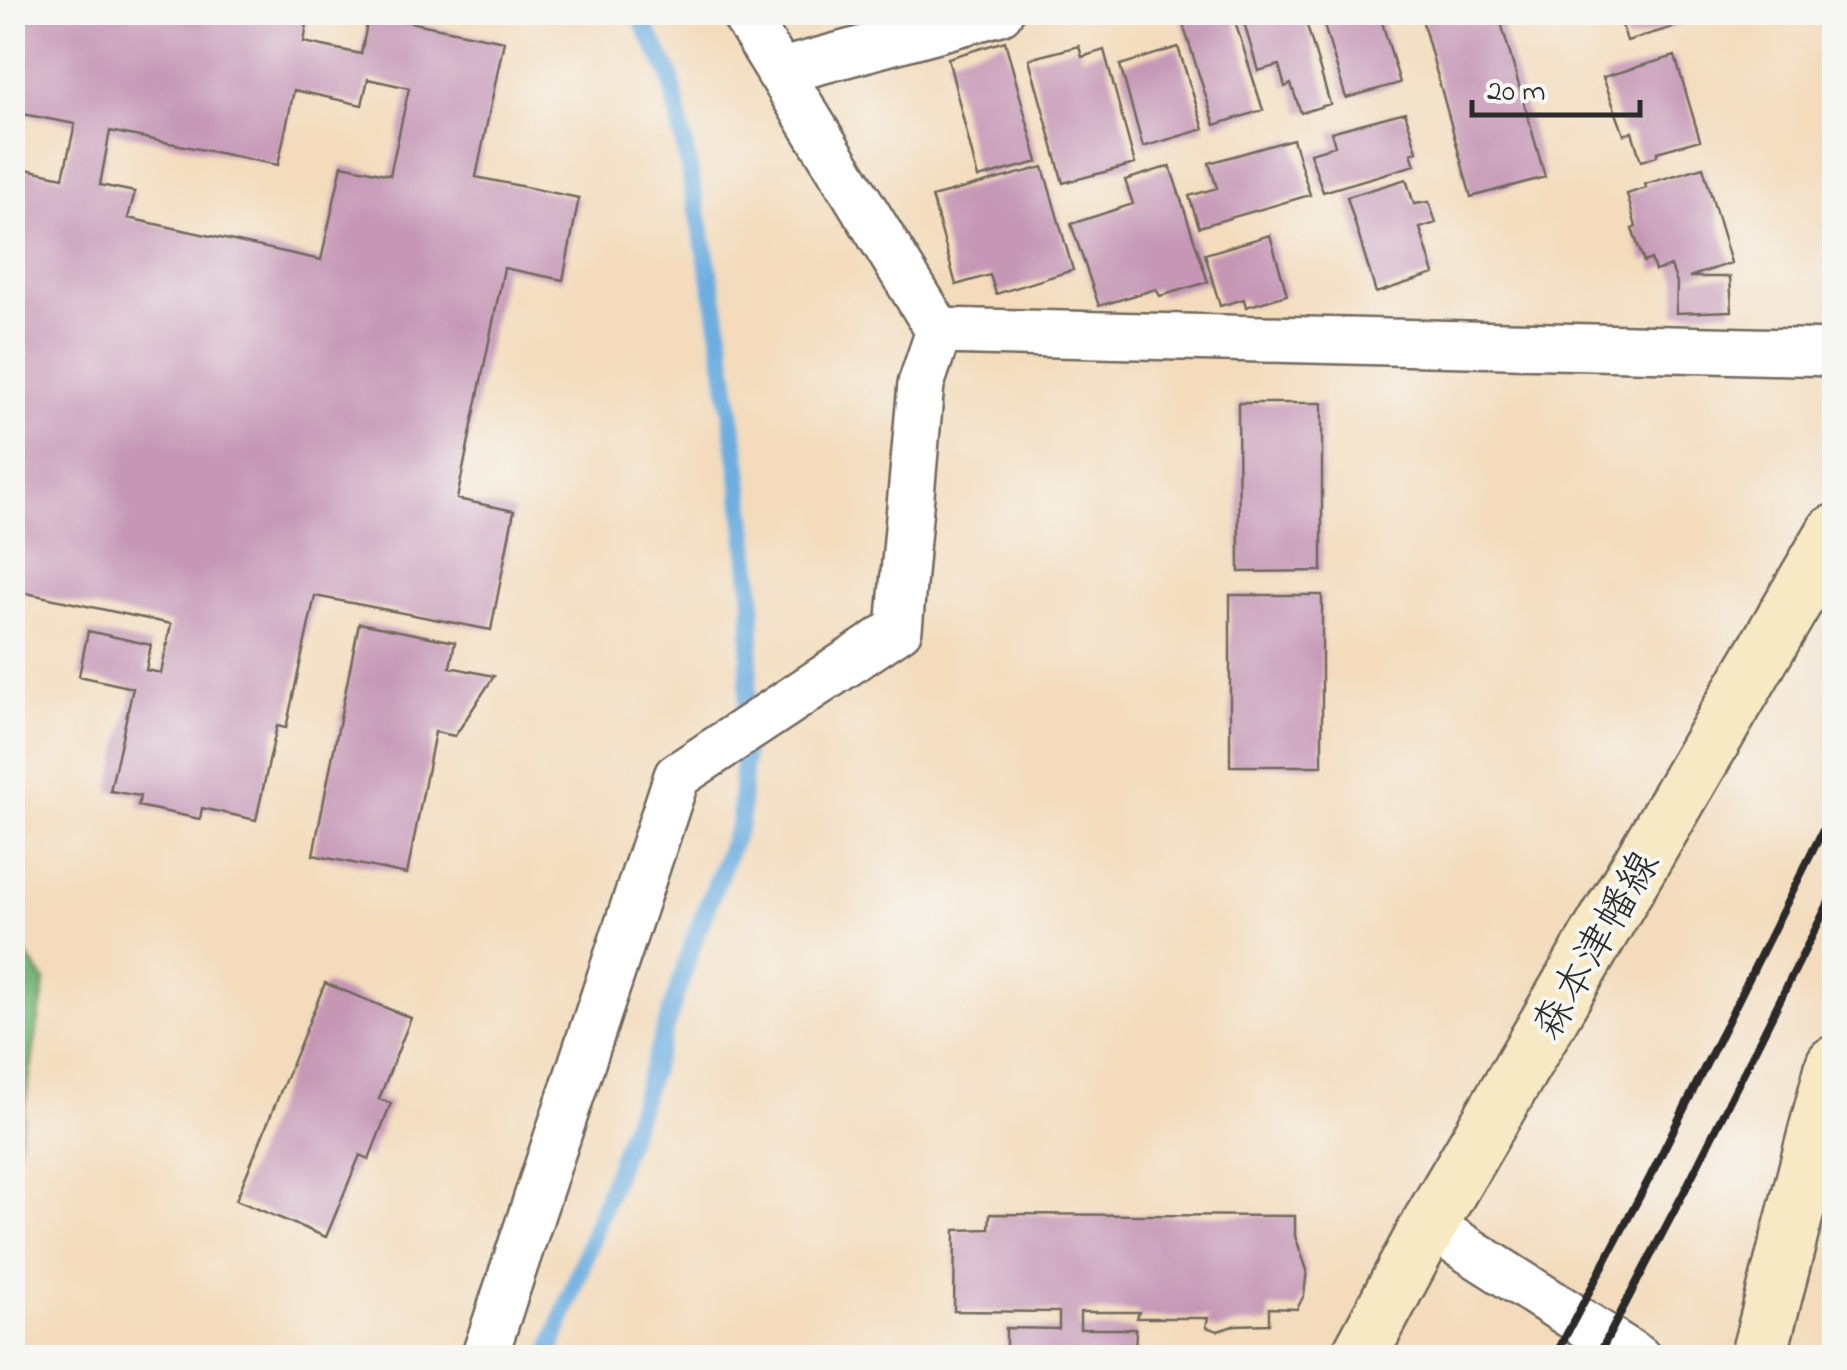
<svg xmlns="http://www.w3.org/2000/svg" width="1847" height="1370" viewBox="0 0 1847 1370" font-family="'Indie Flower','Klee One',sans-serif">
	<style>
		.forest { fill: #76b678; stroke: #507052; stroke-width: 2.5 }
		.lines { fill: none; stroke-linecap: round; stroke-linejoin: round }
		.stream { stroke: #6caee0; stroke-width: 18 }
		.building { fill: #c597b5; fill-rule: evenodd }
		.street-casing { stroke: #71695d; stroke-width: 50 }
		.secondary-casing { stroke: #71695d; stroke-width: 60 }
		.street { stroke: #fff; stroke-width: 45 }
		.secondary { stroke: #f7e9c3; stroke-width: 55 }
		.rail { stroke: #2b2b2b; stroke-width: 8 }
		.labels { text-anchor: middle; stroke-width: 8; stroke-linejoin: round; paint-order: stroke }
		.street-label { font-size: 42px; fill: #2b2b2b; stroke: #f6f6f2 }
	</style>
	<rect width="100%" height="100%" fill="#f6f6f2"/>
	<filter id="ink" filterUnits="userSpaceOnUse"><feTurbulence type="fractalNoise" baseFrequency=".01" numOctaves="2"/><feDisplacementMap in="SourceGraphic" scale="20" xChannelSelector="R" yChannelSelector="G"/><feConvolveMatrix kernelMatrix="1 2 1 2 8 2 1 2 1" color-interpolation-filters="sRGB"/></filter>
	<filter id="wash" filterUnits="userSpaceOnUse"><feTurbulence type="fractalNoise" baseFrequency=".0048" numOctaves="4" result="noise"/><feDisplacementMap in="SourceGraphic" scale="40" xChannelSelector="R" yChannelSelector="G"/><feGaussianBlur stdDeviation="2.25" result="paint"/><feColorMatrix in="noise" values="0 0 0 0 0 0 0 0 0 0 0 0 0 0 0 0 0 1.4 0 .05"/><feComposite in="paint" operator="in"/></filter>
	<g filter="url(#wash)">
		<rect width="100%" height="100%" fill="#f3dbbb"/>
		<!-- forest -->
		<path class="forest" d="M 13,936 L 45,981 L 13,1179 Z"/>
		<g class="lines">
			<!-- stream -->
			<path class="stream" d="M 548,1358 L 641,1102 L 695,937 L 740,823 L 753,600 L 739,468 L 717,311 L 670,74 L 637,12"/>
		</g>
		<g id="blocks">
			<!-- building -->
			<path class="building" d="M 12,12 L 309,12 L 304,42 L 361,54 L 369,14 L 504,41 L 476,177 L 579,198 L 563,280 L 504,268 L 457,499 L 514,511 L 491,630 L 315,596 L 286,728 L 277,726 L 256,820 L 202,808 L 200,819 L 138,806 L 140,796 L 110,791 L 133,688 L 79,676 L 88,631 L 151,645 L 146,670 L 161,673 L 171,624 L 12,590 L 12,166 L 63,177 L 75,124 L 12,112 ZM 368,79 L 409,88 L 390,175 L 342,165 L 321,260 L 128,218 L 135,192 L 100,185 L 110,131 L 278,165 L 294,90 L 362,105 Z
				M 1179,12 L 1202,12 L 1203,17 L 1232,12 L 1263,110 L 1215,125 Z
				M 1241,12 L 1304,15 L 1330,104 L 1301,113 L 1291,84 L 1285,87 L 1279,65 L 1258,71 Z
				M 1320,12 L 1379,12 L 1400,83 L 1346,98 Z
				M 1420,12 L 1498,12 L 1545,177 L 1471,197 Z
				M 1618,12 L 1673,12 L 1677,26 L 1627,41 Z
				M 1005,41 L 1038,162 L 978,178 L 948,58 Z
				M 1079,46 L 1082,57 L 1104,50 L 1135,164 L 1063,183 L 1029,59 Z
				M 1178,47 L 1204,129 L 1143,147 L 1120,65 Z
				M 1675,56 L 1700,140 L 1657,152 L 1657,156 L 1641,161 L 1632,132 L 1624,135 L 1603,77 Z
				M 1405,112 L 1417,151 L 1411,153 L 1415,165 L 1323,192 L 1310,153 L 1335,146 L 1331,132 Z
				M 1293,139 L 1310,195 L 1199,227 L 1189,196 L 1217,188 L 1209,163 Z
				M 1170,166 L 1208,282 L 1160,296 L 1156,289 L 1099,306 L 1071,224 L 1133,204 L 1125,180 Z
				M 1043,167 L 1073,270 L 996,294 L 990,275 L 956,285 L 932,197 Z
				M 1703,167 L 1731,263 L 1689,277 L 1730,277 L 1732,311 L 1676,313 L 1677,283 L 1671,266 L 1655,271 L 1651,259 L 1644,262 L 1632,229 L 1636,227 L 1627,194 L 1646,188 L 1645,184 Z
				M 1406,179 L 1414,204 L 1429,202 L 1436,223 L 1420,228 L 1434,274 L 1376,293 L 1347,197 Z
				M 1270,235 L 1287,295 L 1246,307 L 1244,299 L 1220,306 L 1205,254 Z
				M 1238,403 L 1322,403 L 1322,571 L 1239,572 Z
				M 1230,595 L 1322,595 L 1322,766 L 1230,766 Z
				M 359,623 L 455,642 L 450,667 L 494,676 L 455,736 L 435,732 L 407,874 L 313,855 Z
				M 325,983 L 411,1018 L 379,1099 L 391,1103 L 369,1159 L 360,1155 L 326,1237 L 236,1200 Z
				M 990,1214 L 1295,1216 L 1295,1236 L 1307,1270 L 1304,1295 L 1297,1309 L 1269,1308 L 1269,1324 L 1236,1325 L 1218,1331 L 1206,1327 L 1208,1318 L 1137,1318 L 1139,1312 L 1080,1312 L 1080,1329 L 1136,1329 L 1135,1358 L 1006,1358 L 1006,1328 L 1059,1329 L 1059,1312 L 954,1311 L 955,1230 L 989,1229 Z"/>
		</g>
	</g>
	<g filter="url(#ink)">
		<use href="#blocks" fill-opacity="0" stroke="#71695d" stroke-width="2.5"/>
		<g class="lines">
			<defs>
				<path id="street" d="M 743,12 L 939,331
					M 779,72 L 1000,12
					M 939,331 L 1834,353
					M 1429,1225 L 1638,1358
					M 484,1358 L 677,776 L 899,629 L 921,384 L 939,331"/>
				<path id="secondary" d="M 1358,1358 L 1429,1225 L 1834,533
					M 1758,1358 L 1834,1064"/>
			</defs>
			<!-- street casing -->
			<use href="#street" class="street-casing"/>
			<!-- secondary casing -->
			<use href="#secondary" class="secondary-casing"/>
			<!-- street -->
			<use href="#street" class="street"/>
			<!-- secondary -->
			<use href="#secondary" class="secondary"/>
			<!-- rail -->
			<path class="rail" d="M 1554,1358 L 1650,1177 L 1834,808
				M 1597,1358 L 1683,1194 L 1834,892"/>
		</g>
	</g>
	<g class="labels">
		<!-- street labels -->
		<g class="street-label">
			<text transform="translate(1594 944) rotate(-60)" y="15">森本津幡線</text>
		</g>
	</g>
	<!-- margin -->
	<rect width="1847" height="1370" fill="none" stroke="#f6f6f2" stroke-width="50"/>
	<!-- scale -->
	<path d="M1472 100v15h168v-15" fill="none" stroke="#2b2b2b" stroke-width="5"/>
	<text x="1487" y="100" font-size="30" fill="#2b2b2b" stroke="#f6f6f2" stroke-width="8" paint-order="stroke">20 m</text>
</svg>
